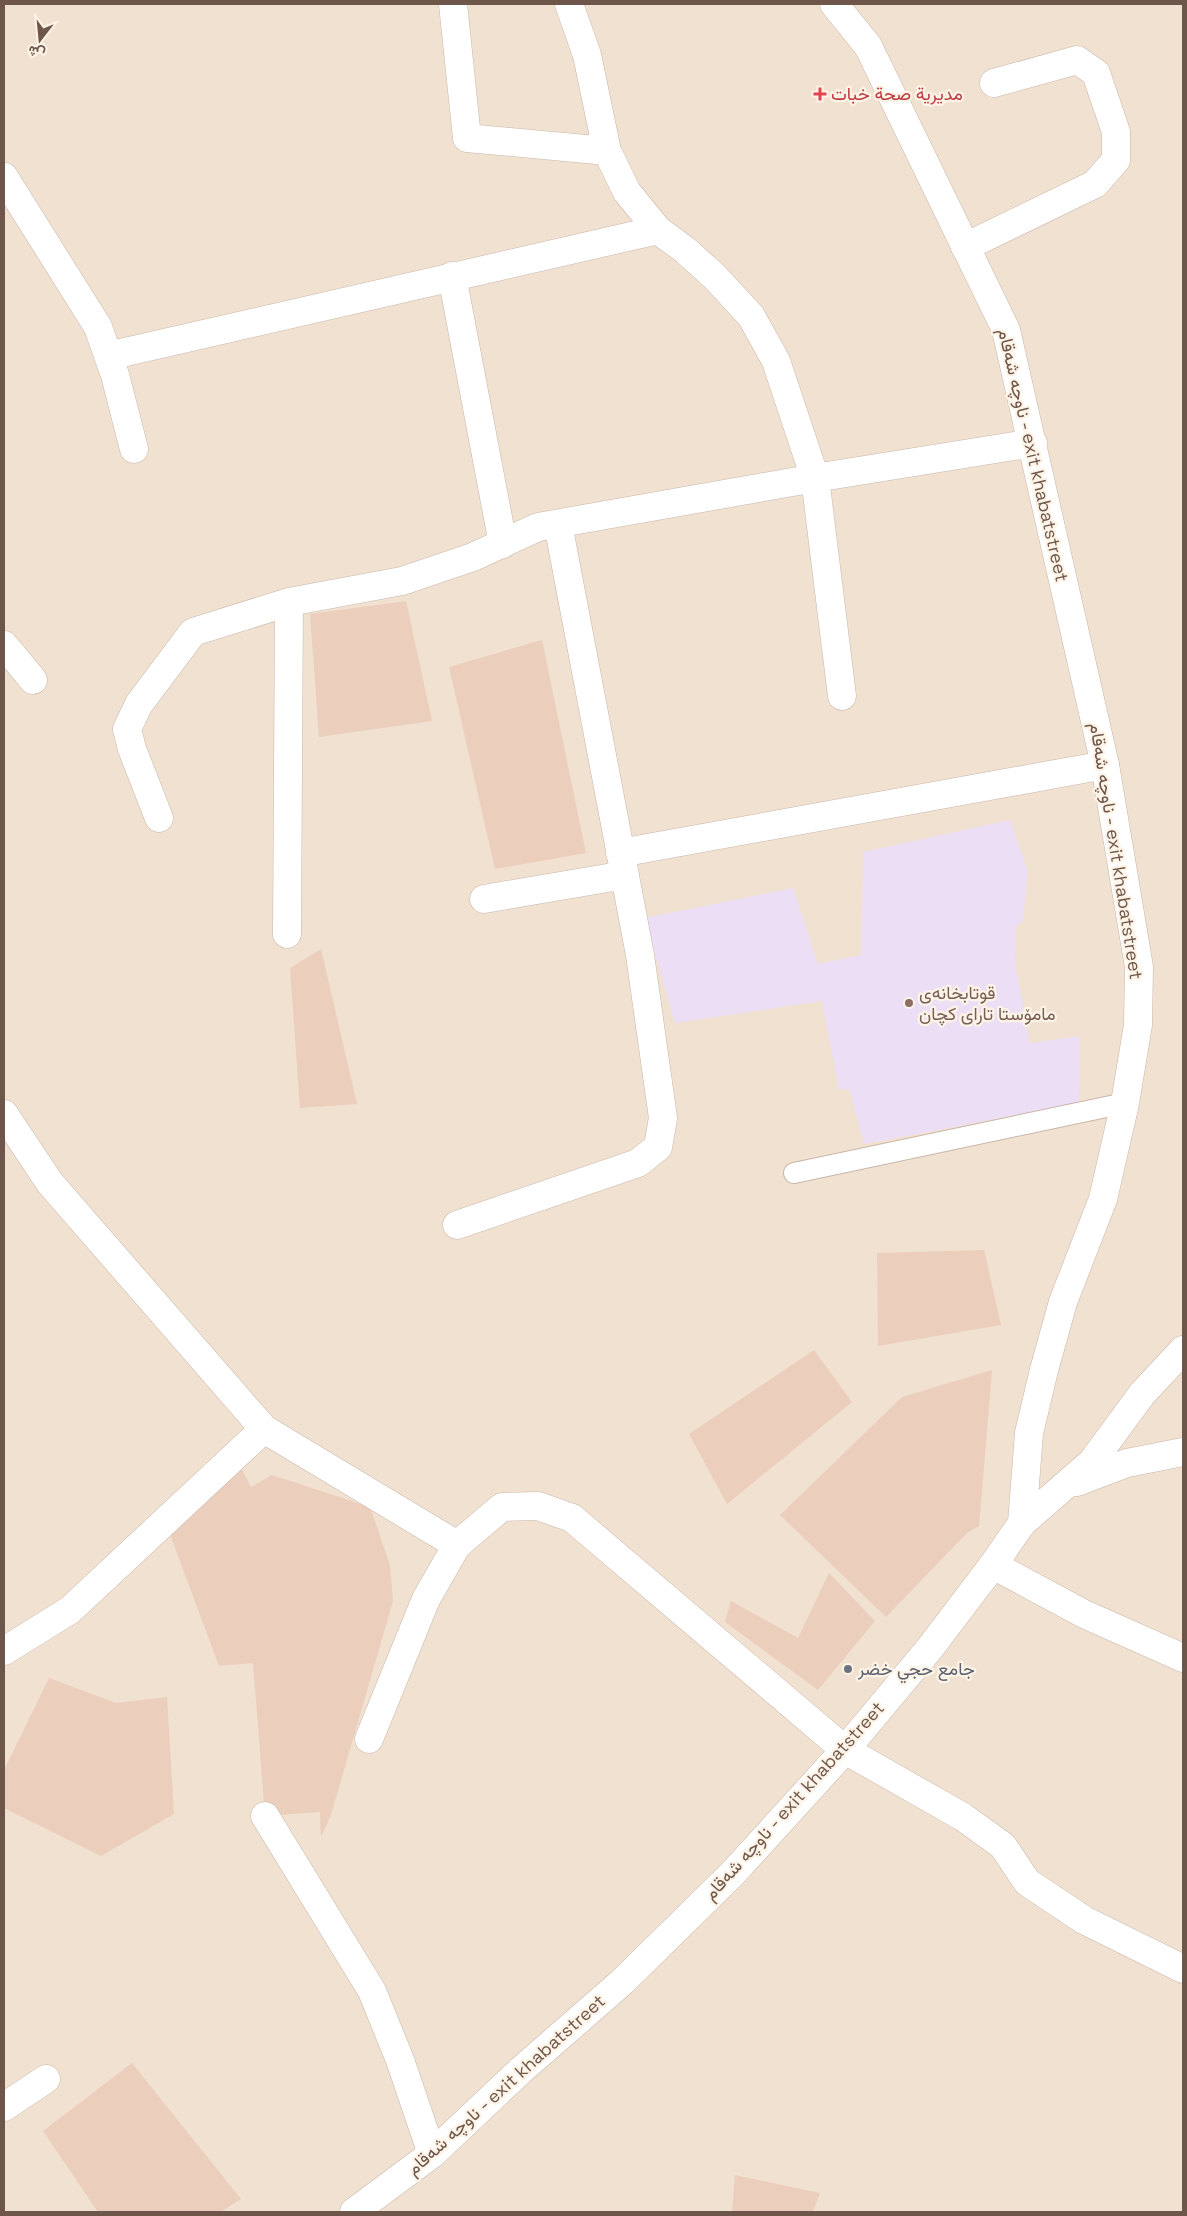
<svg xmlns="http://www.w3.org/2000/svg" width="1187" height="2216" viewBox="0 0 1187 2216" font-family="'Space Grotesk',Vazirmatn,sans-serif">
	<style>
		.residential { fill: #f0e1d1 }
		.education { fill: #ecdff5 }
		.building { fill: #eccebd }
		.lines { fill: none; stroke-linecap: round; stroke-linejoin: round }
		.service-casing { stroke: #c8b7aa; stroke-width: 22 }
		.minor-casing { stroke: #c8b7aa; stroke-width: 29 }
		.tertiary-casing { stroke: #c8b7aa; stroke-width: 29 }
		.service { stroke: #fff; stroke-width: 20 }
		.minor { stroke: #fff; stroke-width: 28 }
		.tertiary { stroke: #fff; stroke-width: 28 }
		.health-dot { fill: #e0444e; stroke: #fdf4e7; stroke-width: 2 }
		.education-dot { fill: #8d6e63; stroke: #fdf4e7; stroke-width: 2 }
		.worship-dot { fill: #6b7280; stroke: #fdf4e7; stroke-width: 2 }
		.labels { text-anchor: middle; stroke-width: 4.5; stroke-linejoin: round; paint-order: stroke }
		.health-label { font-size: 18px; fill: #be3a42; stroke: #fdf4e7; text-anchor: start }
		.street-label { font-size: 18px; fill: #6e564b; stroke: #fdf4e7 }
		.education-label { font-size: 18px; fill: #785e54; stroke: #fdf4e7; text-anchor: start }
		.worship-label { font-size: 18px; fill: #5b616d; stroke: #fdf4e7; text-anchor: start }
	</style>
	<rect width="100%" height="100%" fill="#f9efe2"/>
	<!-- residential -->
	<path class="residential" d="M 4,4 L 1183,4 L 1183,2212 L 4,2212 Z"/>
	<!-- education -->
	<path class="education" d="M 1010,820 L 1028,872 L 1023,921 L 1016,927 L 1015,962 L 1030,1043 L 1080,1036 L 1079,1103 L 864,1144 L 849,1089 L 839,1090 L 822,1001 L 675,1023 L 645,918 L 793,888 L 818,964 L 861,955 L 863,852 Z"/>
	<!-- building -->
	<path class="building" d="M 406,601 L 432,721 L 319,737 L 310,614 Z
		M 542,640 L 586,853 L 495,869 L 449,667 Z
		M 321,949 L 357,1104 L 300,1108 L 290,968 Z
		M 984,1250 L 1001,1325 L 878,1346 L 877,1253 Z
		M 814,1350 L 852,1402 L 727,1504 L 689,1434 Z
		M 992,1370 L 979,1526 L 967,1533 L 886,1617 L 780,1515 L 902,1397 Z
		M 242,1470 L 251,1487 L 272,1475 L 370,1507 L 390,1565 L 393,1601 L 331,1815 L 321,1837 L 320,1812 L 265,1816 L 253,1663 L 219,1666 L 165,1521 Z
		M 829,1573 L 875,1621 L 818,1690 L 725,1622 L 731,1601 L 798,1638 Z
		M 49,1678 L 116,1703 L 167,1697 L 174,1814 L 101,1856 L 4,1808 L 4,1770 Z
		M 132,2063 L 241,2199 L 221,2212 L 98,2212 L 43,2131 Z
		M 735,2175 L 820,2193 L 813,2212 L 732,2212 Z"/>
	<g class="lines">
		<defs>
			<path id="service" d="M 794,1173 L 1125,1103"/>
			<path id="minor" d="M 453,4 L 467,138 L 607,151
				M 569,4 L 587,55 L 607,151 L 627,192 L 658,230 L 685,250 L 714,276 L 751,316 L 776,361 L 815,478 L 842,696
				M 4,177 L 98,327 L 115,375 L 134,449
				M 965,247 L 1095,184 L 1116,160 L 1116,132 L 1096,73 L 1077,60 L 994,83
				M 452,276 L 503,544
				M 108,356 L 658,230
				M 4,645 L 33,680
				M 159,818 L 132,749 L 127,729 L 139,704 L 193,632 L 289,602 L 402,581 L 473,557 L 538,527 L 815,478 L 1033,443
				M 620,853 L 1105,765
				M 484,899 L 625,875
				M 287,934 L 289,602
				M 4,1114 L 50,1183 L 264,1429 L 457,1545
				M 457,1225 L 638,1163 L 658,1147 L 663,1118 L 640,955 L 558,524
				M 1077,1482 L 1127,1463 L 1183,1452
				M 1022,1523 L 1092,1462 L 1142,1394 L 1183,1350
				M 993,1565 L 1084,1614 L 1183,1658
				M 4,1651 L 70,1610 L 264,1429
				M 369,1739 L 426,1599 L 457,1545 L 502,1507 L 538,1506 L 572,1518 L 845,1750 L 963,1817 L 1003,1846 L 1027,1882 L 1084,1920 L 1183,1969
				M 265,1816 L 372,1991 L 400,2060 L 432,2154
				M 4,2107 L 46,2079"/>
			<path id="tertiary" d="M 354,2212 L 432,2154 L 520,2071 L 622,1982 L 733,1873 L 845,1750 L 930,1648 L 993,1565 L 1022,1523 L 1029,1433 L 1044,1370 L 1063,1302 L 1103,1199 L 1125,1103 L 1138,1025 L 1139,967 L 1105,765 L 1006,330 L 868,46 L 834,4"/>
		</defs>
		<!-- service casing -->
		<use href="#service" class="service-casing"/>
		<!-- minor casing -->
		<use href="#minor" class="minor-casing"/>
		<!-- tertiary casing -->
		<use href="#tertiary" class="tertiary-casing"/>
		<!-- service -->
		<use href="#service" class="service"/>
		<!-- minor -->
		<use href="#minor" class="minor"/>
		<!-- tertiary -->
		<use href="#tertiary" class="tertiary"/>
	</g>
	<!-- markers -->
	<path class="health-dot" d="M817.5 86.5h5v5h5v5h-5v5h-5v-5h-5v-5h5z"/>
	<circle class="education-dot" cx="909" cy="1003" r="5"/>
	<circle class="worship-dot" cx="848" cy="1669" r="5"/>
	<g class="labels">
		<!-- health labels -->
		<g class="health-label">
			<text x="831" y="100">مديرية صحة خبات</text>
		</g>
		<!-- street labels -->
		<g class="street-label">
			<text transform="translate(1033 455) rotate(77)" y="6">ناوچە شەقام - exit khabatstreet</text>
			<text transform="translate(1116 851) rotate(81)" y="6">ناوچە شەقام - exit khabatstreet</text>
			<text transform="translate(794 1801) rotate(-48)" y="6">ناوچە شەقام - exit khabatstreet</text>
			<text transform="translate(506 2085) rotate(-42)" y="6">ناوچە شەقام - exit khabatstreet</text>
		</g>
		<!-- education labels -->
		<g class="education-label">
			<text x="919" y="999">قوتابخانەی<tspan x="919" dy="21">مامۆستا تارای کچان</tspan></text>
		</g>
		<!-- worship labels -->
		<g class="worship-label">
			<text x="858" y="1675">جامع حجي خضر</text>
		</g>
	</g>
	<!-- border -->
	<rect width="1187" height="2216" fill="none" stroke="#6e564b" stroke-width="10"/>
	<!-- north arrow -->
	<g transform="translate(40 40) rotate(196)" stroke="#fdf4e7" stroke-width="4" paint-order="stroke">
	<path d="M0-4L9 19L0 12L-9 19Z" fill="#6e564b"/>
	<text y="-8" font-size="14" font-weight="bold" text-anchor="middle" fill="#6e564b">ش</text>
	</g>
</svg>
